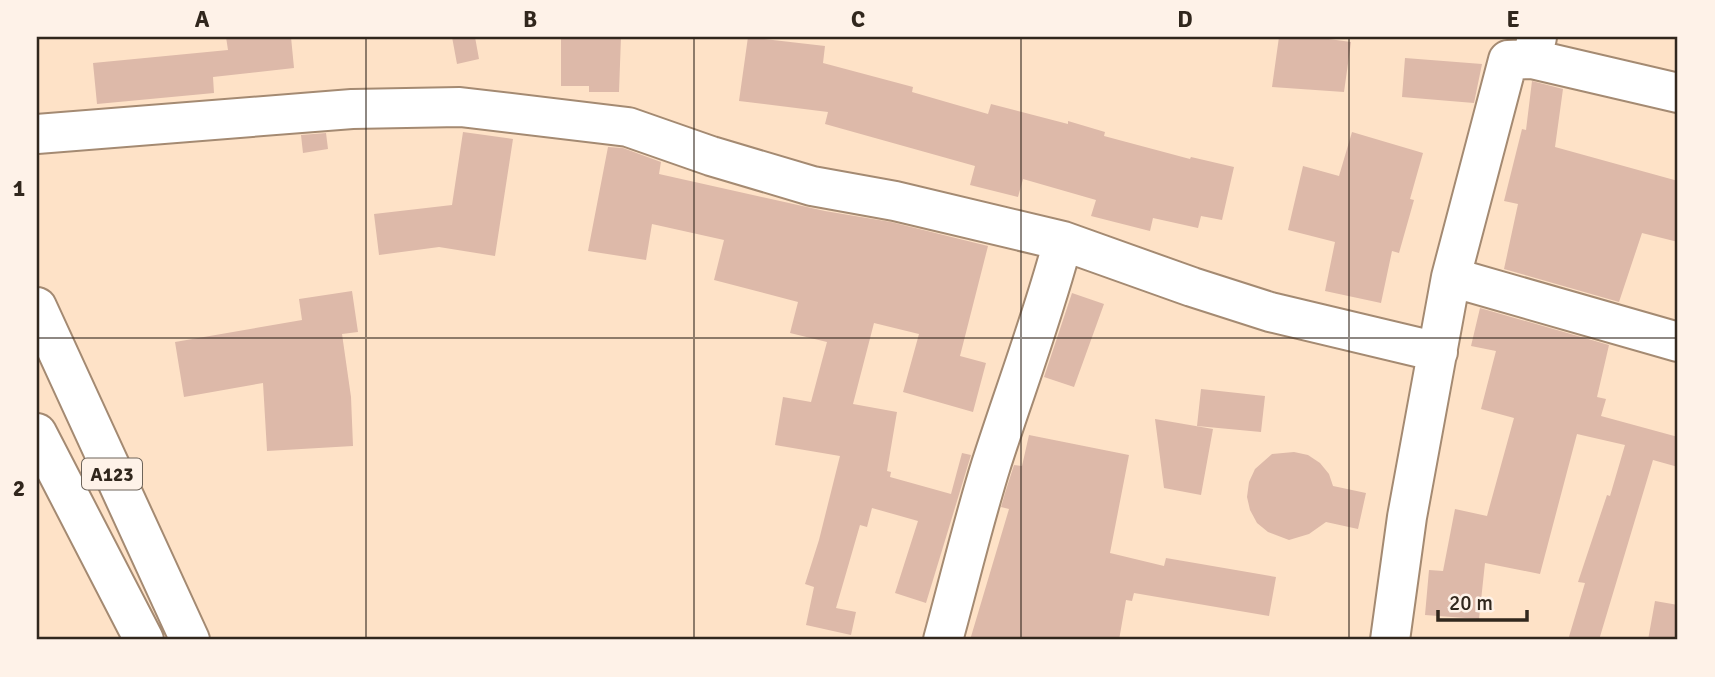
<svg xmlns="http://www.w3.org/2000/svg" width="1715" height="677" viewBox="0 0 1715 677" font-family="Signika,sans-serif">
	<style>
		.building { fill: #ddb9a9 }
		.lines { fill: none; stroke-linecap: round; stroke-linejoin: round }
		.minor-casing { stroke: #a48a72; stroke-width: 42 }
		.highway-casing { stroke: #a48a72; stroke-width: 42 }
		.minor { stroke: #fff; stroke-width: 38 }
		.highway { stroke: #fff; stroke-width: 38 }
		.grid { fill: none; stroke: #31271d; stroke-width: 2; stroke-opacity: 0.55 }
		.labels { text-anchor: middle; stroke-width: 7; stroke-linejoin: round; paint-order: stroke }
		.shield { fill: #fef2e8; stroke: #6e645a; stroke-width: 2 }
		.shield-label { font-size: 19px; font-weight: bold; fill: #31271d }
		.neatline { fill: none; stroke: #31271d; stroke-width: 2.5 }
		.grid-label { font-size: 23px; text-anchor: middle; font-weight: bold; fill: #31271d }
	</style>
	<rect width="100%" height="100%" fill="#fee2c7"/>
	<!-- building -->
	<path class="building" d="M 226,37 L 291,37 L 294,68 L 213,77 L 214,93 L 97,104 L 93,63 L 228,50 Z
		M 452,37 L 475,37 L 479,59 L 457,64 Z
		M 561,37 L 621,37 L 619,92 L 589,92 L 589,86 L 561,86 Z
		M 748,37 L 825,46 L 823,63 L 913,87 L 912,92 L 988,114 L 991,104 L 1068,124 L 1068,121 L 1105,132 L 1104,136 L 1190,159 L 1191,157 L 1234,167 L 1222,220 L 1201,216 L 1198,228 L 1153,218 L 1150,231 L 1091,216 L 1096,200 L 1023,179 L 1018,197 L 970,185 L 975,166 L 825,124 L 828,112 L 739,101 Z
		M 1279,37 L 1314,37 L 1351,42 L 1344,92 L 1272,87 Z
		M 1405,58 L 1482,64 L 1474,103 L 1402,97 Z
		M 1532,81 L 1563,89 L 1555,147 L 1678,181 L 1678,242 L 1642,233 L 1619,302 L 1504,269 L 1518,204 L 1504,201 L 1522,129 L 1526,130 Z
		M 463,132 L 513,139 L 495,256 L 439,247 L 379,255 L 374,214 L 452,205 Z
		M 1352,132 L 1423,153 L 1410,199 L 1414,200 L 1399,253 L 1392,251 L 1381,303 L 1325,291 L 1335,242 L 1288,230 L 1303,166 L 1339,176 Z
		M 326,133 L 328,149 L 303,153 L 301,135 Z
		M 608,147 L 623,148 L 661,162 L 659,174 L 825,211 L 891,222 L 988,246 L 960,356 L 986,363 L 973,412 L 903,392 L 919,334 L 874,323 L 853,404 L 897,412 L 887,471 L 891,472 L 890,477 L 951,494 L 962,453 L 971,455 L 926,603 L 895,593 L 918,521 L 872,508 L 867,527 L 860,525 L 836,608 L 856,612 L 851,635 L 806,625 L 814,587 L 805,584 L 819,540 L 840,456 L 775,445 L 783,397 L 811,402 L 827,342 L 790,333 L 798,302 L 714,280 L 724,240 L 652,224 L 646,260 L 588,251 Z
		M 352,291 L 358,332 L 342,334 L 351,397 L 353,446 L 267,451 L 263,383 L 184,397 L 175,342 L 302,320 L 299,299 Z
		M 1072,293 L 1104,304 L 1074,387 L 1044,377 Z
		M 1480,308 L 1609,345 L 1597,397 L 1606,399 L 1601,416 L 1678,437 L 1678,467 L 1653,460 L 1599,640 L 1568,640 L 1585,583 L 1578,582 L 1607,495 L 1610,496 L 1625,445 L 1577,434 L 1540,574 L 1485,563 L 1479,619 L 1425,615 L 1429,570 L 1443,571 L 1455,509 L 1487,516 L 1514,418 L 1481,409 L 1496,351 L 1471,346 Z
		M 1201,389 L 1265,396 L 1261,432 L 1197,426 Z
		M 1155,419 L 1213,429 L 1201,495 L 1164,488 Z
		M 1029,435 L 1129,455 L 1110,553 L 1164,566 L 1166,558 L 1276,577 L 1269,616 L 1134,593 L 1132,601 L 1126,600 L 1119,640 L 970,640 L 1009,509 L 1001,507 L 1005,493 L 1014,465 L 1022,466 Z
		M 1294,452 L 1308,455 L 1320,463 L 1329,474 L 1333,486 L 1366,493 L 1358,529 L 1326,522 L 1309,534 L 1289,540 L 1268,532 L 1257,523 L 1250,510 L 1247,497 L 1249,482 L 1255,469 L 1272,454 Z
		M 1655,601 L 1678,605 L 1678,640 L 1648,640 Z"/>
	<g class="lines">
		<defs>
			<path id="minor" d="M 1532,59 L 1678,93
				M 37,134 L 352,109 L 460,107 L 628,127 L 711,156 L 812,186 L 895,201 L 1063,241 L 1192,287 L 1270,312 L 1438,352
				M 1451,277 L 1678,342
				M 943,640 C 959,582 973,523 991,465 C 1015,390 1043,317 1063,241
				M 1390,640 L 1407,517 L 1451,277 L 1508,60 L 1532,59 L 1537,37"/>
			<path id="highway" d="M 37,307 L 190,640
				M 37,433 L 144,640"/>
		</defs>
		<!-- minor casing -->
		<use href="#minor" class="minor-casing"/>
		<!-- highway casing -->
		<use href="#highway" class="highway-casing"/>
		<!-- minor -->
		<use href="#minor" class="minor"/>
		<!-- highway -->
		<use href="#highway" class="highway"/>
	</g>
	<!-- grid -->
	<path class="grid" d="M 366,37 L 366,640M 694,37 L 694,640M 1021,37 L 1021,640M 1349,37 L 1349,640M 37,338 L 1678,338"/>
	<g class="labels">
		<!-- shield labels -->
		<rect class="shield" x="82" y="458.5" width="60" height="31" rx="5"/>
		<g class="shield-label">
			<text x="112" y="481">A123</text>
		</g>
	</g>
	<!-- border -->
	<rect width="1715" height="677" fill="none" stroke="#fef2e8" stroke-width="77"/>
	<!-- scale -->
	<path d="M1438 610v10h89v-10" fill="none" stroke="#31271d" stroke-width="3.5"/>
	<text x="1449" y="610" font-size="21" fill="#31271d" stroke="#fef2e8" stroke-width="5" paint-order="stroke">20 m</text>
	<rect x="38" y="38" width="1638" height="600" class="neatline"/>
	<g class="grid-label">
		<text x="202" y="27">A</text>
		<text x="530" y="27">B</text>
		<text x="858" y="27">C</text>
		<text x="1185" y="27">D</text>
		<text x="1513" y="27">E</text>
		<text x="19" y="196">1</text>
		<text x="19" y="496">2</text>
	</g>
</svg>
